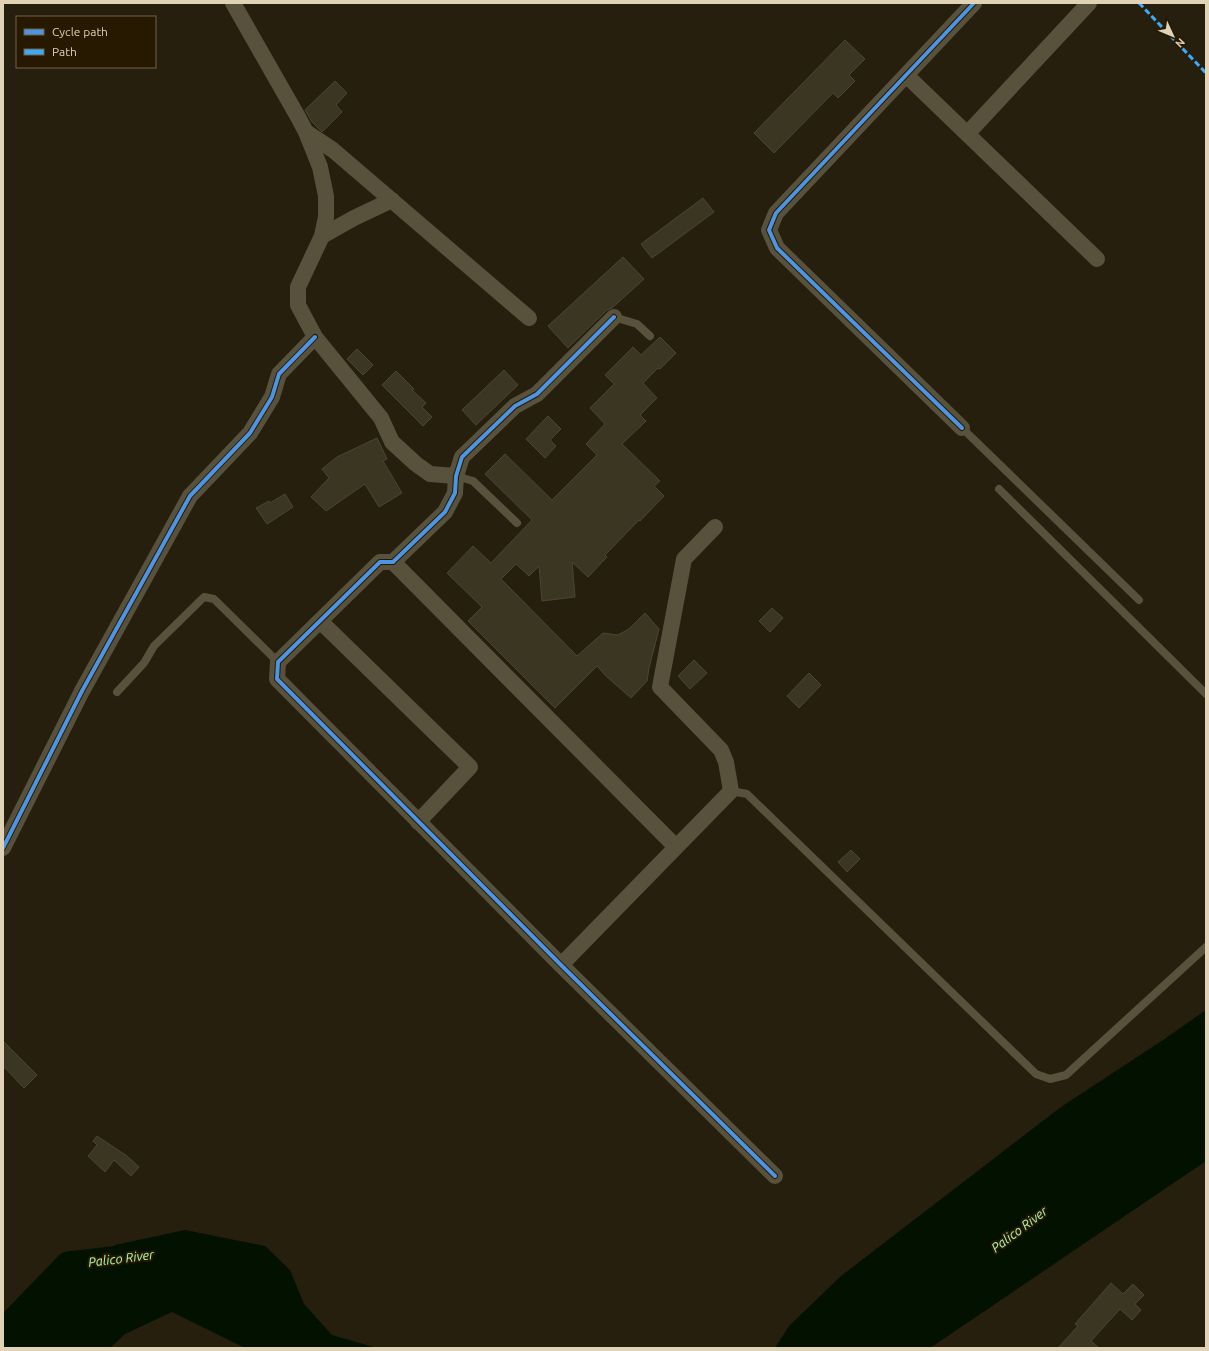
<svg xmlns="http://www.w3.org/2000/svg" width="1209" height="1351" viewBox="0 0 1209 1351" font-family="Ubuntu,sans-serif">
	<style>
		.water { fill: #031101 }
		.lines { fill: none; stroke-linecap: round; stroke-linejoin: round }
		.river { stroke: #031101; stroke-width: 25 }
		.building { fill: #3b3622; stroke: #4b4632 }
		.service { stroke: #58513b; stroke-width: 8 }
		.minor { stroke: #58513b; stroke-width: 16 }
		.quiet { stroke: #3fa9f5; stroke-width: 3; stroke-dasharray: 6 3; stroke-linecap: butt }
		.cycleway-casing { stroke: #261900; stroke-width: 6 }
		.cycleway { stroke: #4d94e3; stroke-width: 4 }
		.labels { text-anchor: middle; stroke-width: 4; stroke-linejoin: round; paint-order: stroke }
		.water-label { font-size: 13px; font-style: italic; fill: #adfbb1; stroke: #261900 }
	</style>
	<rect width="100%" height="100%" fill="#261f0e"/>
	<!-- water -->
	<path class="water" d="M 1206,1010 L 1206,1161 L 930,1348 L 775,1348 L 789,1326 L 841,1276 L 1061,1107 L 1163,1040 Z
		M 185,1230 L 265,1246 L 290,1270 L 304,1304 L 332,1335 L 377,1348 L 245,1348 L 172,1312 L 125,1334 L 110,1348 L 3,1348 L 3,1327 L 29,1299 L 115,1245 Z"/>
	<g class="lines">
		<!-- river -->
		<path class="river" d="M 3,1331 L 68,1264 L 121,1258"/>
	</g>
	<!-- building -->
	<path class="building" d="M 845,40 L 865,59 L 849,75 L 855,81 L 838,98 L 833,93 L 774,153 L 754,133 Z
		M 335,81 L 347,93 L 336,105 L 342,112 L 322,132 L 312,122 L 305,110 Z
		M 703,198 L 714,212 L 652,258 L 641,244 Z
		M 623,257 L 644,279 L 612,308 L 607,310 L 568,348 L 548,326 Z
		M 660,337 L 676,353 L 660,369 L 658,368 L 643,383 L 657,398 L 640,415 L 646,421 L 622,444 L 660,481 L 654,486 L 664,496 L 640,521 L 639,520 L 605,555 L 607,557 L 588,577 L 572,562 L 575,597 L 542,601 L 539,566 L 529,576 L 516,564 L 501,579 L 577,656 L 603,633 L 618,635 L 629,629 L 645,613 L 659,629 L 649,668 L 647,681 L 631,698 L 606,676 L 597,666 L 555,708 L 468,621 L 482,607 L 447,573 L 473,546 L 491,563 L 532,520 L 485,474 L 505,454 L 552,500 L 597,455 L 586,444 L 605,424 L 590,408 L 614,384 L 605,375 L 633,347 L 641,355 Z
		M 357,349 L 373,365 L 363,375 L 347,359 Z
		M 504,370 L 518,385 L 476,425 L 462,410 Z
		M 396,371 L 414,389 L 412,390 L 426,403 L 422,407 L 432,417 L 423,426 L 382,385 Z
		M 548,416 L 561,429 L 550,440 L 556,446 L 545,458 L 526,439 Z
		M 377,438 L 387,459 L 383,461 L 402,493 L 379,507 L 365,484 L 326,511 L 311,497 L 329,478 L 322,469 L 337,457 Z
		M 285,494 L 293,507 L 267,524 L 256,508 L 269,501 L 270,503 Z
		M 772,608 L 783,618 L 770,632 L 759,621 Z
		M 694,660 L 707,673 L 690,689 L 678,676 Z
		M 809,673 L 821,685 L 799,708 L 787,696 Z
		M 851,850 L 860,859 L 847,872 L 838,862 Z
		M 3,1041 L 37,1075 L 24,1088 L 3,1066 Z
		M 97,1136 L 127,1156 L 139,1167 L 131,1176 L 114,1160 L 105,1172 L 88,1156 L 97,1145 L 93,1141 Z
		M 1111,1283 L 1123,1294 L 1133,1284 L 1144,1295 L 1135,1304 L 1141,1310 L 1132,1320 L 1120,1309 L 1091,1341 L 1099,1348 L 1058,1348 L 1078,1326 L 1075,1324 Z"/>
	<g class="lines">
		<!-- service -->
		<path class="service" d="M 614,317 L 637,324 L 650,336
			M 962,428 L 1139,600
			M 456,476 L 473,481 L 517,523
			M 999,489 L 1206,694
			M 117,692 L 144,663 L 154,646 L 204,597 L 214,599 L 278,662
			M 731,791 L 747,794 L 1036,1074 L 1050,1079 L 1066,1075 L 1206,947"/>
		<!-- minor -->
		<path class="minor" d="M 233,3 L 298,117 L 306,132 L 320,167 L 326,196 L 326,217 L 322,236 L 298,287 L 298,305 L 315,337 L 381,418 L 392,442 L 416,464 L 430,474 L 456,476
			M 906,75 L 1097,259
			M 306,132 L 333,150 L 529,318
			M 967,134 L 1089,3
			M 322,236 L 354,218 L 392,200
			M 614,317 L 537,394 L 515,406 L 462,457 L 456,476 L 455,493 L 445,512 L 393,562 L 380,562 L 278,662 L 277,679 L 561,965 L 775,1176
			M 962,428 L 777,248 L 769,230 L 776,213 L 974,3
			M 393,562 L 676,847
			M 320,621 L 470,767 L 418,822
			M 3,848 L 82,691 L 190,496 L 250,433 L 272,397 L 279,374 L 315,337
			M 561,965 L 731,791 L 726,762 L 721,750 L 660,687 L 684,559 L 715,527"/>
		<!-- quiet -->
		<path class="quiet" d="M 1139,3 L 1206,73"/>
		<defs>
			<path id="cycleway" d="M 614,317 L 537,394 L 515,406 L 462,457 L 456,476 L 455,493 L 445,512 L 393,562 L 380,562 L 278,662 L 277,679 L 561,965 L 775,1176
				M 962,428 L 777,248 L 769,230 L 776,213 L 974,3
				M 3,848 L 82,691 L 190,496 L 250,433 L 272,397 L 279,374 L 315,337"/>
		</defs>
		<!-- cycleway casing -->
		<use href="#cycleway" class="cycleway-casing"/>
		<!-- cycleway -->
		<use href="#cycleway" class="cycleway"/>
	</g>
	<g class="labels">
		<!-- water labels -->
		<g class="water-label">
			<text transform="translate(1019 1229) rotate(-37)" y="5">Palico River</text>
			<text transform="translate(121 1258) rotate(-7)" y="5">Palico River</text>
		</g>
	</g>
	<!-- border -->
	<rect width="1209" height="1351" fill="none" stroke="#dfd2b5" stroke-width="8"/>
	<!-- legend -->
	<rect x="16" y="16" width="140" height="52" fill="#261900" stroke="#706348"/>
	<rect x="24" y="29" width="20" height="6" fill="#4d94e3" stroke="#706348"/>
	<text x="52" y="36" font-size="12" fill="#dfd2b5">Cycle path</text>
	<rect x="24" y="49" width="20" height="6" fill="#3fa9f5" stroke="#706348"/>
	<text x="52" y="56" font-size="12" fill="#dfd2b5">Path</text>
	<!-- north arrow -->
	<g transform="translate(1173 36) rotate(134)" stroke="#261900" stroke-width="3" paint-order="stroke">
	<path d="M0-3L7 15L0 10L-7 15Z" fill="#dfd2b5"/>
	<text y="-6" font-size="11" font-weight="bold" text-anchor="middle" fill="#dfd2b5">N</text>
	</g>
</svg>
